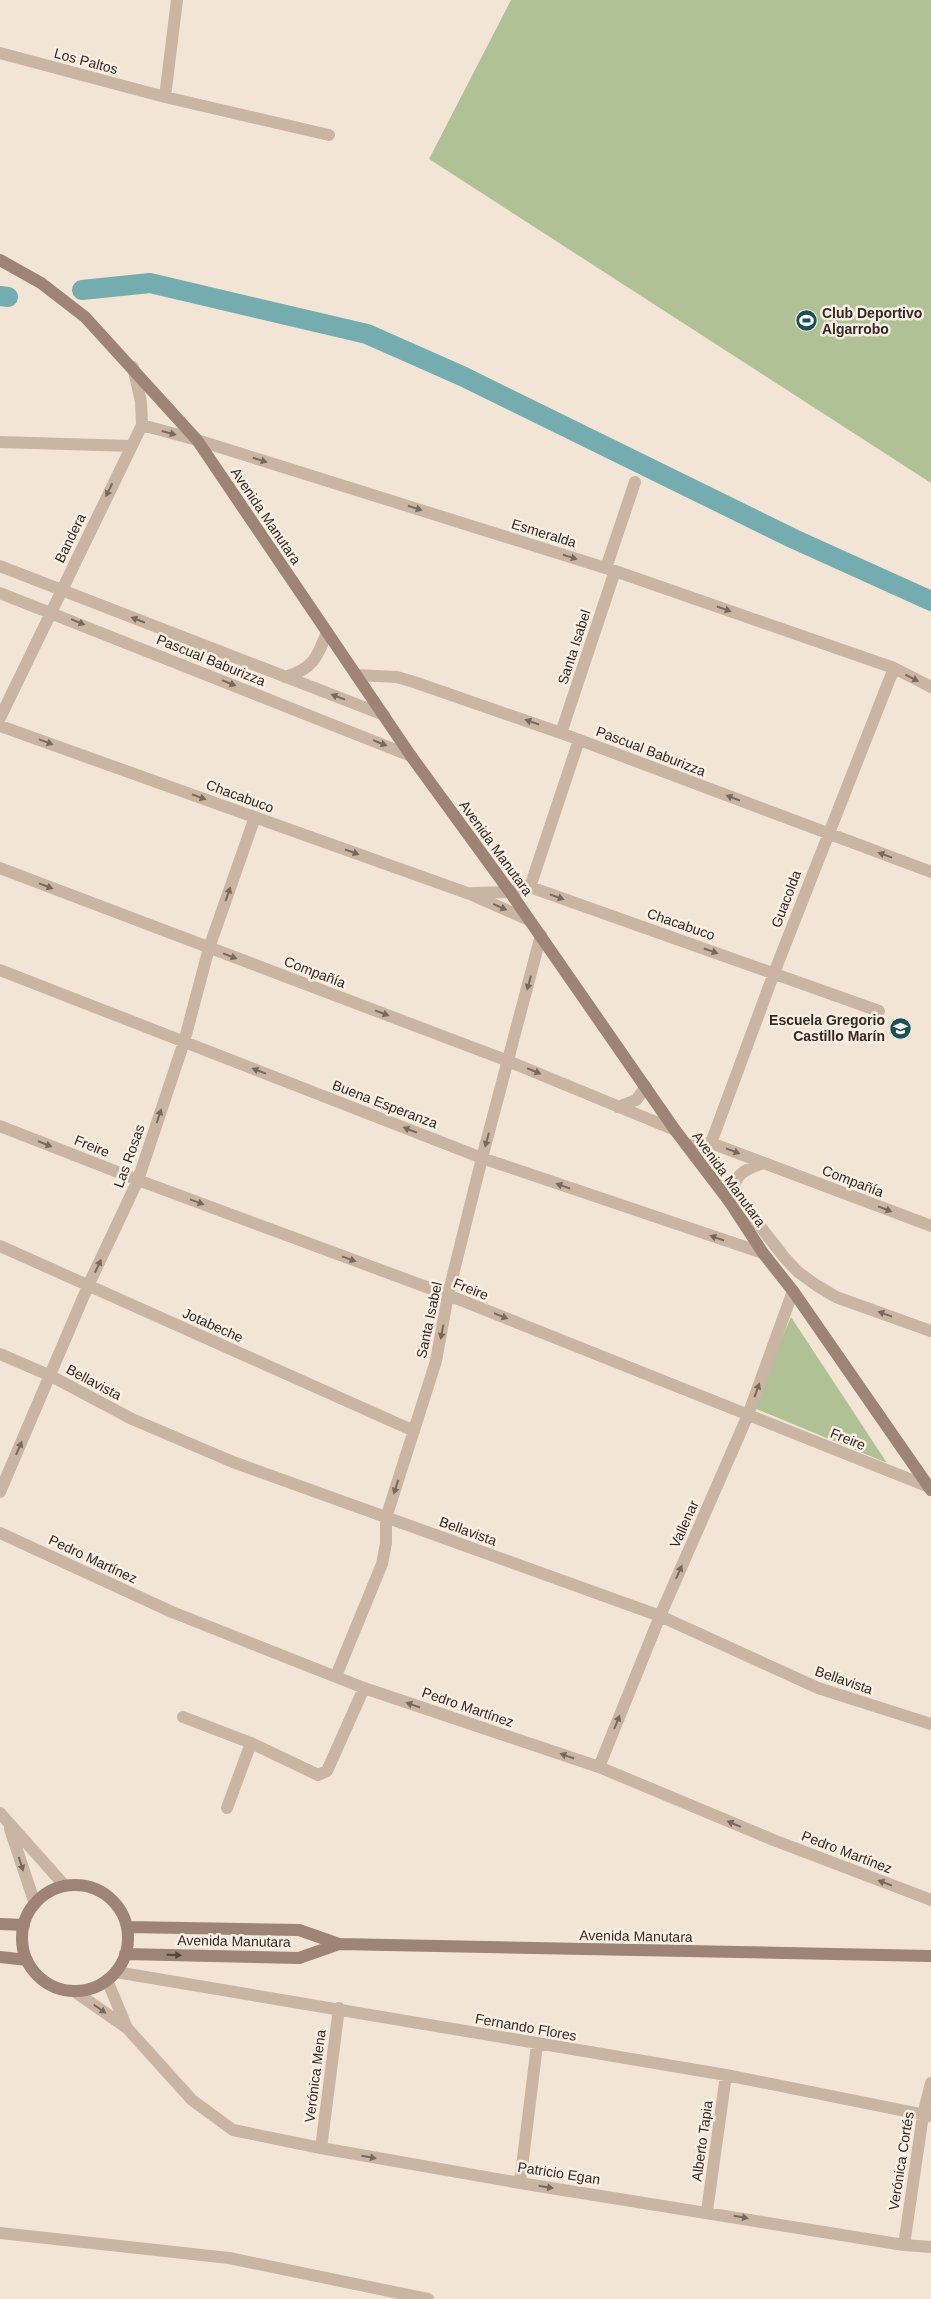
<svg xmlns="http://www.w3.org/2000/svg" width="931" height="2299" viewBox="0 0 931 2299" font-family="Arial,sans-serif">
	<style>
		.green { fill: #b1c196 }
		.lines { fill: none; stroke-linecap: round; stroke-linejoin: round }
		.canal { stroke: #75acaf; stroke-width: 20 }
		.minor { stroke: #cab5a2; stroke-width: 12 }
		.tertiary { stroke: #cab5a2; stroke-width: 12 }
		.secondary { stroke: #9d8474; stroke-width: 12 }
		.oneway { fill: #78695d }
		.oneway2 { fill: #54453d }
		.labels { text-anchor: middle; stroke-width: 5; stroke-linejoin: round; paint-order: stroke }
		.street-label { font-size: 14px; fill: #342a25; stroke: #f9efe3 }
		.poi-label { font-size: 14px; font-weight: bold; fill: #342a25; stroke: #f9efe3; text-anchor: start }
	</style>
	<rect width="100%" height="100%" fill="#f2e5d6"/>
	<!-- green -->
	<path class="green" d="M 511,0 L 931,0 L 931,483 L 429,159 Z
		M 791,1317 L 887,1463 L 752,1407 Z"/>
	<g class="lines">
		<!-- canal -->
		<path class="canal" d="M 82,290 L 150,283 L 367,334 L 462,376 L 794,539 L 931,601
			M 0,296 L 8,297"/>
		<!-- minor -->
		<path class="minor" d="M 0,53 L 165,97 L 329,135
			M 165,97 L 177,0
			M 142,425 L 197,440 L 615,571 L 894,668 L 931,687
			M 0,442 L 131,446
			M 606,568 L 635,482
			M 0,593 L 411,756
			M 356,675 L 397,677 L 414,682 L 561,733 L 931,872
			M 0,718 L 142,425 L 141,402 L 133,367
			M 0,726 L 470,894 L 529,920
			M 561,733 L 615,571
			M 530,887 L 579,740
			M 473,893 L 510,892 L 530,887 L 879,1011
			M 0,970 L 482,1158 L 763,1253
			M 0,1126 L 138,1180 L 448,1295 L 929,1487
			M 711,1143 L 774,973 L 894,668
			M 686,1145 L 711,1143 L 931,1226
			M 764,1163 C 740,1170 734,1177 729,1201 L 742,1206 L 749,1212 L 784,1257 L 798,1272 L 816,1285 L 836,1297 L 931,1331
			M 0,1246 L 414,1431
			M 0,1354 L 51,1376 L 132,1419 L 233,1462 L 660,1616 L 818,1688 L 931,1724
			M 0,1492 L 88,1286 L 138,1180 L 184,1042 L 209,948 L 255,817
			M 0,1533 L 172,1612 L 364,1688 L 599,1767 L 776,1841 L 931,1900
			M 336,1676 L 382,1564 L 386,1543 L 386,1518 L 436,1361 L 448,1295 L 482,1158 L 541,935
			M 183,1717 L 251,1743 L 318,1775 L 327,1771 L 364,1688
			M 599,1767 L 660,1616 L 748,1415 L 793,1291
			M 227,1808 L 251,1743
			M 0,1813 L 65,1886
			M 10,1829 L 35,1904
			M 116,1972 L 726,2075 L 931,2116
			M 107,1980 L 127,2028
			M 74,1991 L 127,2028 L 192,2100 L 233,2130 L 321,2148 L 520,2183 L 904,2245 L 931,2247
			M 321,2148 L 339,2008
			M 520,2183 L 537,2045
			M 707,2211 L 726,2075
			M 0,2233 L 229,2258 L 428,2299
			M 904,2245 L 923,2115 L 931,2083"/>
		<!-- tertiary -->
		<path class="tertiary" d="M 0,566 L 384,715
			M 285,677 C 313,669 317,658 327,632
			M 0,868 L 508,1061 L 675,1130
			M 618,1107 L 636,1100 L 646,1087"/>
		<!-- secondary -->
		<path class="secondary" d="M 0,260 L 41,283 L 85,317 L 197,440 L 411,756 L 510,892 L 675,1130 L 729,1201 L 763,1253 L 793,1291 L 931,1490
			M22 1938a53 53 0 1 1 106 0a53 53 0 1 1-106 0Z
			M 0,1924 L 24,1925
			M 127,1927 L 299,1930 L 339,1944 L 931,1956
			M 125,1954 L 299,1958 L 339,1944
			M 0,1957 L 27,1960"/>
	</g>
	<!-- one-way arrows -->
	<defs><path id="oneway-solid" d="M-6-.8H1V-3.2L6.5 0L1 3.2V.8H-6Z" transform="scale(1.25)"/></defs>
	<g class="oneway">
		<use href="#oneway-solid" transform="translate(169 433) rotate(15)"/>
		<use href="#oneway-solid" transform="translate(260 460) rotate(17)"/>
		<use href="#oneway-solid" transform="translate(109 490) rotate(116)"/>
		<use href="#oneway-solid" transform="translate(415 508) rotate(17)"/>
		<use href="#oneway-solid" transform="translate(570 557) rotate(17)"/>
		<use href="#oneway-solid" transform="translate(724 609) rotate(19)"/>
		<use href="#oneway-solid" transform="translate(138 620) rotate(-159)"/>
		<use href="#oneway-solid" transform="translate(78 622) rotate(22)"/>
		<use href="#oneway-solid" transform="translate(912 678) rotate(27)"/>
		<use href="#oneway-solid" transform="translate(229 683) rotate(22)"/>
		<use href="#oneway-solid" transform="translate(338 697) rotate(-159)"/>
		<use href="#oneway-solid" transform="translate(532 722) rotate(-161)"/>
		<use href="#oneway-solid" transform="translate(46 742) rotate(20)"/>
		<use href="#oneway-solid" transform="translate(380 743) rotate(22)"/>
		<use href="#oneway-solid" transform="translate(199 797) rotate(20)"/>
		<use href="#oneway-solid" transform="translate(733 798) rotate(-159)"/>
		<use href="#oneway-solid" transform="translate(352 852) rotate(19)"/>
		<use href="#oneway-solid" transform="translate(885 855) rotate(-160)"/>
		<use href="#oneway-solid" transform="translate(46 886) rotate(21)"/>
		<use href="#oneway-solid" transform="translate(228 894) rotate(-71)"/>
		<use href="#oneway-solid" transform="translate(557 897) rotate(19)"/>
		<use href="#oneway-solid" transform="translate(500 907) rotate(24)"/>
		<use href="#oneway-solid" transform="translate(711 951) rotate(19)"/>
		<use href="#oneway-solid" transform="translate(230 956) rotate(21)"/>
		<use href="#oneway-solid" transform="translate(529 983) rotate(105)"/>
		<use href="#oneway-solid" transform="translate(382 1013) rotate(21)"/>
		<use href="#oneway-solid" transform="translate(259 1071) rotate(-159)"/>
		<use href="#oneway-solid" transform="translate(534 1071) rotate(23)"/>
		<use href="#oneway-solid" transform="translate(159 1116) rotate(-72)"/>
		<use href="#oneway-solid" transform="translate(410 1130) rotate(-159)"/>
		<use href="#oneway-solid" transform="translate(487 1140) rotate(105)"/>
		<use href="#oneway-solid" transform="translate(45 1144) rotate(22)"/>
		<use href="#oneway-solid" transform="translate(733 1151) rotate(21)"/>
		<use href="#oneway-solid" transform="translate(563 1186) rotate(-161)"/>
		<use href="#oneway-solid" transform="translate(197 1202) rotate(20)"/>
		<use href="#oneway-solid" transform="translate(885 1209) rotate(21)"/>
		<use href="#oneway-solid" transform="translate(717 1238) rotate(-161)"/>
		<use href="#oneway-solid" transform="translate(349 1259) rotate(20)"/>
		<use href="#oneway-solid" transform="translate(98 1266) rotate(-65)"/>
		<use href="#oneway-solid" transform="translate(885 1314) rotate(-160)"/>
		<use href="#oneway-solid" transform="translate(501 1316) rotate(22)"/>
		<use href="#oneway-solid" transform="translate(442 1332) rotate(101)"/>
		<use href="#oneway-solid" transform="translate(757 1390) rotate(-70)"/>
		<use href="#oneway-solid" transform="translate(19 1448) rotate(-66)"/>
		<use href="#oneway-solid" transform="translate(396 1487) rotate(108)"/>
		<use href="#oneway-solid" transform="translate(679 1572) rotate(-66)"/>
		<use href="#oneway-solid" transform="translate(413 1705) rotate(-161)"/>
		<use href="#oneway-solid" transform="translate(617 1722) rotate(-68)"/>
		<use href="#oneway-solid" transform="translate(567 1756) rotate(-161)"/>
		<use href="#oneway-solid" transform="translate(734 1824) rotate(-157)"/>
		<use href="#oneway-solid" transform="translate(21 1864) rotate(72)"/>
		<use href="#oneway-solid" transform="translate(885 1883) rotate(-159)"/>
		<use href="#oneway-solid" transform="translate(100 2009) rotate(35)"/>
		<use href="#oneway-solid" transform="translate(369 2157) rotate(10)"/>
		<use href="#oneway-solid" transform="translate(546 2187) rotate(9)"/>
		<use href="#oneway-solid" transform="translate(741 2217) rotate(10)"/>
	</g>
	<use class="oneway2" href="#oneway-solid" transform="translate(174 1955) rotate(1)"/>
	<!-- icons -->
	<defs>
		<symbol id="stadium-disc" viewBox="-11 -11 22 22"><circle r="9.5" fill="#195157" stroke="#f9efe3"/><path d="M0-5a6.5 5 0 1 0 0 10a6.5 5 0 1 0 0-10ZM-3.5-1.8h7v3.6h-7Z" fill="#fff"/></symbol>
		<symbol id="school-disc" viewBox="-11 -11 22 22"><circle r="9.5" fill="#195157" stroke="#f9efe3"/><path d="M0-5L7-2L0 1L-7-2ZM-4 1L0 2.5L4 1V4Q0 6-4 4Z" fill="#fff"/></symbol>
	</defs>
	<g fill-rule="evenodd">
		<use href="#stadium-disc" x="794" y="308" width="25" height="25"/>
		<use href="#school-disc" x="888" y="1016" width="25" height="25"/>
	</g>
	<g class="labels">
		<!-- street labels -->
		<g class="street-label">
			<text transform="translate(86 61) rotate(15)" y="5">Los Paltos</text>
			<text transform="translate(266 516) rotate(56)" y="5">Avenida Manutara</text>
			<text transform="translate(544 533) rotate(17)" y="5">Esmeralda</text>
			<text transform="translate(70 538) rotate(-64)" y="5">Bandera</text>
			<text transform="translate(574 647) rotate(-72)" y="5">Santa Isabel</text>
			<text transform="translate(211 660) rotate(22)" y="5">Pascual Baburizza</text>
			<text transform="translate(651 751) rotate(21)" y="5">Pascual Baburizza</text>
			<text transform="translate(240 796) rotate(20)" y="5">Chacabuco</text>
			<text transform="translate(496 848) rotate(54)" y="5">Avenida Manutara</text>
			<text transform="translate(786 899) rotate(-69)" y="5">Guacolda</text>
			<text transform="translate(681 924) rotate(19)" y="5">Chacabuco</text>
			<text transform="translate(315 972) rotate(21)" y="5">Compañía</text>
			<text transform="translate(385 1104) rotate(21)" y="5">Buena Esperanza</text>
			<text transform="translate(92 1146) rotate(22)" y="5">Freire</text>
			<text transform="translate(129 1156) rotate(-70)" y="5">Las Rosas</text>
			<text transform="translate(729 1179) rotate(54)" y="5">Avenida Manutara</text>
			<text transform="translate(853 1181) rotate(21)" y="5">Compañía</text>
			<text transform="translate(471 1289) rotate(22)" y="5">Freire</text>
			<text transform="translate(429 1320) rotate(-78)" y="5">Santa Isabel</text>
			<text transform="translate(213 1325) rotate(24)" y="5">Jotabeche</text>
			<text transform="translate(94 1382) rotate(28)" y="5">Bellavista</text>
			<text transform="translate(848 1439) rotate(22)" y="5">Freire</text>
			<text transform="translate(684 1524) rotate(-66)" y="5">Vallenar</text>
			<text transform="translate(468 1531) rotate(20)" y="5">Bellavista</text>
			<text transform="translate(93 1559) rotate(25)" y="5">Pedro Martínez</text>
			<text transform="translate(844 1680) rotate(19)" y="5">Bellavista</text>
			<text transform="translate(468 1707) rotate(19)" y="5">Pedro Martínez</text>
			<text transform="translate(847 1852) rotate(21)" y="5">Pedro Martínez</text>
			<text transform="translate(636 1936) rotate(1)" y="5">Avenida Manutara</text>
			<text transform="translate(234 1941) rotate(1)" y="5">Avenida Manutara</text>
			<text transform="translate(526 2027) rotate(10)" y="5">Fernando Flores</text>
			<text transform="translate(315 2076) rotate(-83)" y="5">Verónica Mena</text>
			<text transform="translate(702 2141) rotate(-82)" y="5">Alberto Tapia</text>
			<text transform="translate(901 2161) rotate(-81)" y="5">Verónica Cortés</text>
			<text transform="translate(559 2173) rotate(9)" y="5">Patricio Egan</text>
		</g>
		<!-- poi labels -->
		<g class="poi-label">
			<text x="822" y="318">Club Deportivo<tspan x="822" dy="16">Algarrobo</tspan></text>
			<text x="885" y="1025" text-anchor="end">Escuela Gregorio<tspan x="885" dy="16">Castillo Marín</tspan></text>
		</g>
	</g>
</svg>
